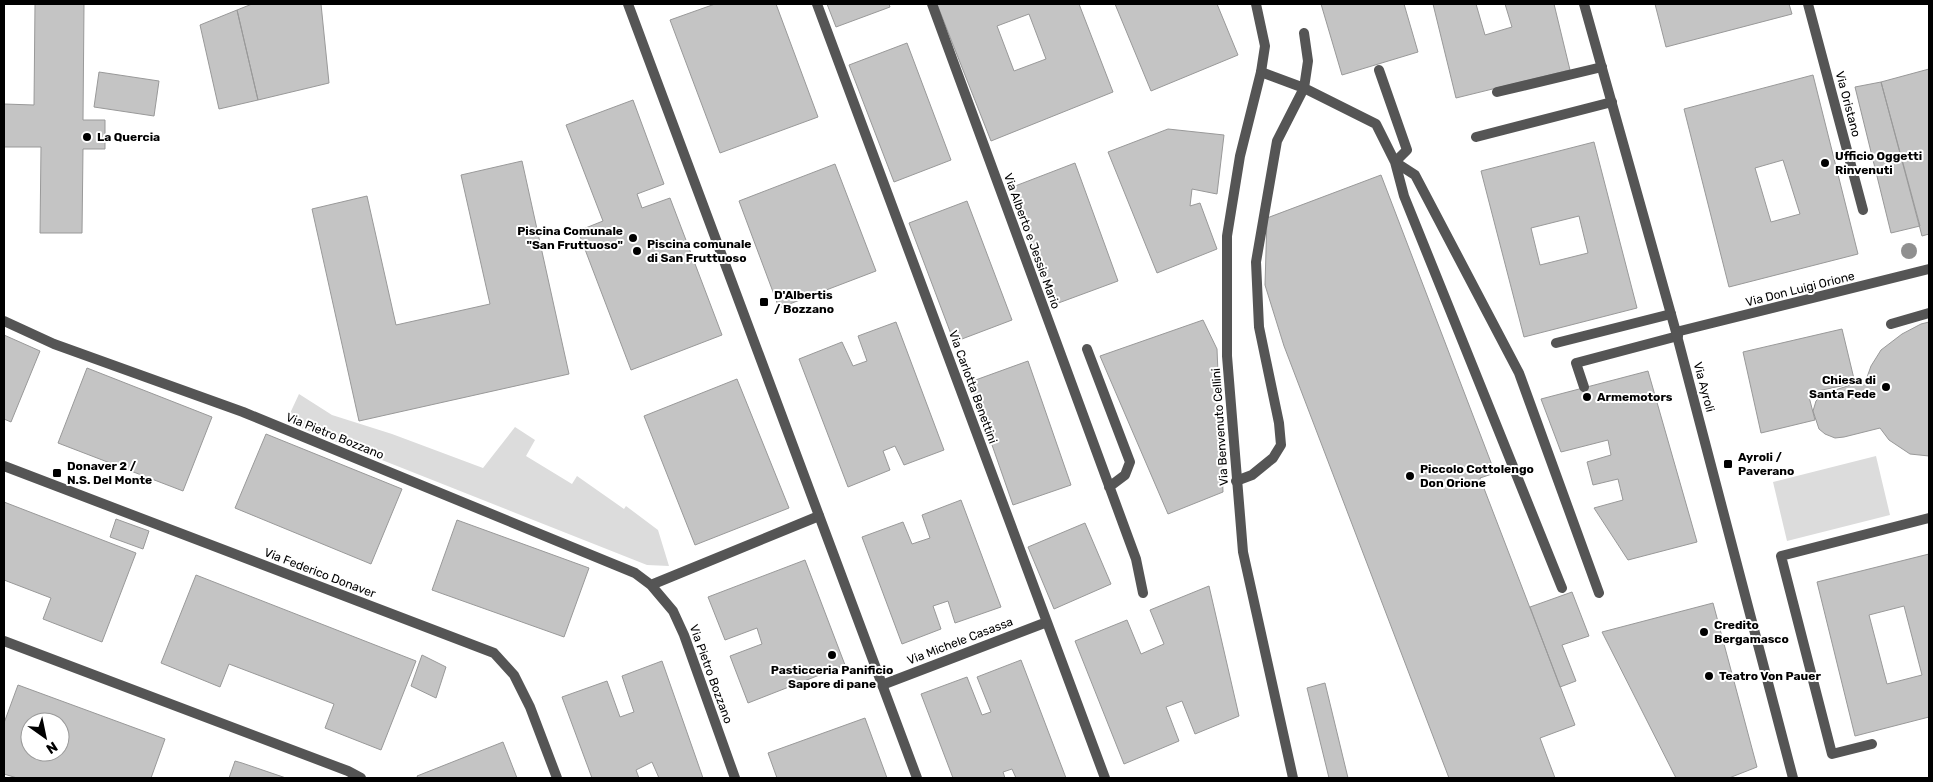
<svg xmlns="http://www.w3.org/2000/svg" width="1933" height="782" viewBox="0 0 1933 782" font-family="Rubik,sans-serif">
	<style>
		.green { fill: #dcdcdc }
		.building { fill: #c4c4c4; stroke: #999; fill-rule: evenodd }
		.lines { fill: none; stroke-linecap: round; stroke-linejoin: round }
		.service { stroke: #555; stroke-width: 10 }
		.minor { stroke: #555; stroke-width: 10 }
		.tertiary { stroke: #555; stroke-width: 10 }
		.tree { fill: #8f8f8f }
		.poi-dot { fill: #000; stroke: #fff; stroke-width: 2 }
		.labels { text-anchor: middle; stroke-width: 4; stroke-linejoin: round; paint-order: stroke }
		.street-label { font-size: 12px; fill: #000; stroke: #fff }
		.poi-label { font-size: 12px; font-weight: bold; fill: #000; stroke: #fff; text-anchor: start }
	</style>
	<rect width="100%" height="100%" fill="#fff"/>
	<!-- green -->
	<path class="green" d="M 299,394 L 332,415 L 392,434 L 483,468 L 515,427 L 535,440 L 526,456 L 572,484 L 577,476 L 624,509 L 626,506 L 658,530 L 669,566 L 647,565 L 286,422 Z
		M 1876,456 L 1890,515 L 1787,541 L 1773,482 Z"/>
	<!-- building -->
	<path class="building" d="M 35,4 L 84,4 L 83,120 L 105,120 L 105,149 L 83,149 L 82,233 L 40,233 L 41,147 L 4,147 L 4,104 L 34,105 Z
		M 252,4 L 321,4 L 329,83 L 258,100 L 237,10 Z
		M 715,4 L 776,4 L 818,117 L 720,153 L 670,20 Z
		M 827,4 L 889,4 L 890,7 L 836,27 Z
		M 937,4 L 1079,4 L 1113,92 L 991,141 ZM 1029,14 L 1046,59 L 1014,71 L 997,26 Z
		M 1115,4 L 1217,4 L 1238,55 L 1151,91 Z
		M 1321,4 L 1404,4 L 1418,52 L 1342,75 Z
		M 1433,4 L 1476,4 L 1485,35 L 1512,27 L 1505,4 L 1554,4 L 1570,70 L 1456,98 Z
		M 1655,4 L 1789,4 L 1792,14 L 1666,47 Z
		M 237,10 L 258,100 L 219,109 L 200,25 Z
		M 907,43 L 951,160 L 894,182 L 849,65 Z
		M 1929,69 L 1929,234 L 1922,236 L 1881,82 Z
		M 99,72 L 159,81 L 154,116 L 94,107 Z
		M 1813,75 L 1858,254 L 1729,287 L 1684,109 ZM 1783,160 L 1800,214 L 1771,222 L 1755,168 Z
		M 1881,82 L 1920,226 L 1891,233 L 1855,87 Z
		M 633,100 L 664,184 L 637,194 L 642,208 L 670,198 L 722,335 L 631,370 L 578,231 L 603,221 L 566,125 Z
		M 1168,129 L 1224,135 L 1217,194 L 1192,189 L 1190,206 L 1200,203 L 1217,249 L 1157,273 L 1108,152 Z
		M 1594,142 L 1637,308 L 1524,337 L 1481,171 ZM 1579,216 L 1588,253 L 1540,265 L 1531,228 Z
		M 522,161 L 569,374 L 359,421 L 312,209 L 367,196 L 396,325 L 490,304 L 461,175 Z
		M 1075,163 L 1118,281 L 1053,305 L 1010,188 Z
		M 835,164 L 876,271 L 779,308 L 739,201 Z
		M 1381,175 L 1495,473 L 1480,478 L 1575,725 L 1540,738 L 1555,778 L 1449,778 L 1284,346 L 1265,285 L 1267,218 Z
		M 967,201 L 1012,320 L 954,342 L 909,223 Z
		M 1203,320 L 1217,349 L 1223,492 L 1168,514 L 1100,356 Z
		M 896,322 L 944,450 L 904,465 L 895,446 L 883,451 L 890,470 L 848,487 L 799,359 L 842,342 L 853,366 L 867,361 L 858,336 Z
		M 1929,322 L 1929,456 L 1910,454 L 1889,440 L 1880,428 L 1844,437 L 1835,438 L 1825,434 L 1819,429 L 1813,411 L 1816,401 L 1823,394 L 1866,380 L 1871,366 L 1881,350 L 1902,334 L 1921,324 Z
		M 1842,329 L 1855,383 L 1808,393 L 1815,420 L 1761,433 L 1743,352 Z
		M 4,335 L 40,351 L 11,422 L 4,419 Z
		M 1028,361 L 1071,485 L 1013,505 L 970,382 Z
		M 87,368 L 212,417 L 183,491 L 58,443 Z
		M 1648,371 L 1697,542 L 1628,560 L 1594,508 L 1623,500 L 1618,479 L 1593,485 L 1587,462 L 1611,455 L 1608,440 L 1561,452 L 1541,399 Z
		M 737,379 L 789,508 L 695,545 L 644,416 Z
		M 266,434 L 402,489 L 371,564 L 235,508 Z
		M 961,500 L 1001,607 L 955,623 L 948,601 L 933,606 L 941,629 L 902,644 L 862,537 L 903,522 L 912,544 L 930,538 L 922,515 Z
		M 4,502 L 136,553 L 102,642 L 43,619 L 51,598 L 4,580 Z
		M 116,519 L 149,531 L 143,549 L 110,537 Z
		M 457,520 L 589,568 L 564,637 L 432,590 Z
		M 1085,523 L 1111,584 L 1054,609 L 1028,547 Z
		M 1929,554 L 1929,717 L 1855,736 L 1817,582 ZM 1904,606 L 1922,675 L 1887,684 L 1869,615 Z
		M 805,560 L 845,665 L 748,703 L 730,656 L 762,644 L 757,628 L 725,640 L 708,597 Z
		M 196,575 L 416,661 L 381,750 L 325,728 L 334,704 L 229,664 L 220,687 L 161,663 Z
		M 1209,586 L 1239,716 L 1195,734 L 1182,701 L 1166,707 L 1179,741 L 1124,764 L 1075,641 L 1127,620 L 1141,654 L 1164,644 L 1150,610 Z
		M 1572,592 L 1589,636 L 1562,645 L 1576,681 L 1560,687 L 1530,607 Z
		M 1713,603 L 1757,767 L 1729,778 L 1676,778 L 1602,632 Z
		M 422,655 L 446,667 L 436,698 L 411,686 Z
		M 1021,660 L 1066,778 L 1016,778 L 1012,769 L 1003,772 L 1005,778 L 953,778 L 921,694 L 967,677 L 982,715 L 991,712 L 977,677 Z
		M 662,661 L 703,778 L 659,778 L 652,762 L 636,770 L 639,778 L 592,778 L 562,697 L 607,681 L 620,717 L 634,712 L 622,676 Z
		M 1325,683 L 1348,778 L 1329,778 L 1307,688 Z
		M 18,685 L 165,739 L 151,778 L 17,778 L 4,774 L 4,723 ZM 30,722 L 60,722 L 60,752 L 30,752 Z
		M 865,718 L 887,778 L 777,778 L 768,753 Z
		M 503,742 L 517,778 L 418,778 L 417,776 Z
		M 235,761 L 242,763 L 286,778 L 229,778 Z"/>
	<g class="lines">
		<!-- service -->
		<path class="service" d="M 1379,70 L 1407,150 L 1395,162 L 1415,175 L 1519,373 L 1599,593
			M 1261,72 L 1304,88 L 1376,124 L 1395,162 L 1404,196 L 1562,588
			M 1497,92 L 1602,67
			M 1476,137 L 1612,102
			M 1891,324 L 1929,313
			M 1556,343 L 1671,314
			M 1584,387 L 1576,363 L 1678,336
			M 1236,481 L 1252,475 L 1273,458 L 1281,445 L 1279,423 L 1259,327 L 1256,262 L 1277,141 L 1304,88 L 1308,61 L 1304,33
			M 1872,744 L 1832,754 L 1781,556 L 1929,518"/>
		<!-- minor -->
		<path class="minor" d="M 817,4 L 1105,778
			M 932,4 L 1136,559 L 1143,593
			M 1256,4 L 1265,46 L 1261,72 L 1240,156 L 1227,236 L 1227,356 L 1243,552 L 1293,778
			M 1584,4 L 1676,332 L 1929,269
			M 1808,4 L 1863,210
			M 4,321 L 54,344 L 243,412 L 635,573 L 651,585 L 673,611 L 684,635 L 735,778
			M 1087,349 L 1130,462 L 1125,475 L 1109,487
			M 4,466 L 494,653 L 514,675 L 530,707 L 557,778
			M 651,585 L 819,516
			M 4,641 L 348,771 L 361,778
			M 882,685 L 1047,622"/>
		<!-- tertiary -->
		<path class="tertiary" d="M 628,4 L 917,778
			M 1676,332 L 1793,778"/>
	</g>
	<!-- trees -->
	<circle class="tree" cx="1909" cy="251" r="8"/>
	<!-- markers -->
	<g class="poi-dot">
		<circle cx="87" cy="137" r="5"/>
		<circle cx="1825" cy="163" r="5"/>
		<circle cx="633" cy="238" r="5"/>
		<circle cx="637" cy="251" r="5"/>
		<rect x="759" y="297" width="10" height="10" rx="2.5"/>
		<circle cx="1886" cy="387" r="5"/>
		<circle cx="1587" cy="397" r="5"/>
		<rect x="1723" y="459" width="10" height="10" rx="2.5"/>
		<rect x="52" y="468" width="10" height="10" rx="2.5"/>
		<circle cx="1410" cy="476" r="5"/>
		<circle cx="1704" cy="632" r="5"/>
		<circle cx="832" cy="655" r="5"/>
		<circle cx="1709" cy="676" r="5"/>
	</g>
	<g class="labels">
		<!-- street labels -->
		<g class="street-label">
			<text transform="translate(1848 104) rotate(75)" y="4">Via Oristano</text>
			<text transform="translate(1032 241) rotate(70)" y="4">Via Alberto e Jessie Mario</text>
			<text transform="translate(1800 289) rotate(-14)" y="4">Via Don Luigi Orione</text>
			<text transform="translate(973 387) rotate(70)" y="4">Via Carlotta Benettini</text>
			<text transform="translate(1704 387) rotate(75)" y="4">Via Ayroli</text>
			<text transform="translate(1220 427) rotate(-94)" y="4">Via Benvenuto Cellini</text>
			<text transform="translate(335 436) rotate(22)" y="4">Via Pietro Bozzano</text>
			<text transform="translate(320 573) rotate(21)" y="4">Via Federico Donaver</text>
			<text transform="translate(960 641) rotate(-21)" y="4">Via Michele Casassa</text>
			<text transform="translate(711 674) rotate(70)" y="4">Via Pietro Bozzano</text>
		</g>
		<!-- poi labels -->
		<g class="poi-label">
			<text x="97" y="141">La Quercia</text>
			<text x="1835" y="160">Ufficio Oggetti<tspan x="1835" dy="14">Rinvenuti</tspan></text>
			<text x="623" y="235" text-anchor="end">Piscina Comunale<tspan x="623" dy="14">"San Fruttuoso"</tspan></text>
			<text x="647" y="248">Piscina comunale<tspan x="647" dy="14">di San Fruttuoso</tspan></text>
			<text x="774" y="299">D'Albertis<tspan x="774" dy="14">/ Bozzano</tspan></text>
			<text x="1876" y="384" text-anchor="end">Chiesa di<tspan x="1876" dy="14">Santa Fede</tspan></text>
			<text x="1597" y="401">Armemotors</text>
			<text x="1738" y="461">Ayroli /<tspan x="1738" dy="14">Paverano</tspan></text>
			<text x="67" y="470">Donaver 2 /<tspan x="67" dy="14">N.S. Del Monte</tspan></text>
			<text x="1420" y="473">Piccolo Cottolengo<tspan x="1420" dy="14">Don Orione</tspan></text>
			<text x="1714" y="629">Credito<tspan x="1714" dy="14">Bergamasco</tspan></text>
			<text x="832" y="674" text-anchor="middle">Pasticceria Panificio<tspan x="832" dy="14">Sapore di pane</tspan></text>
			<text x="1719" y="680">Teatro Von Pauer</text>
		</g>
	</g>
	<!-- border -->
	<rect width="1933" height="782" fill="none" stroke="#000000" stroke-width="10"/>
	<!-- north arrow -->
	<g transform="translate(45 737) rotate(147)"><circle r="24" fill="#ffffff" stroke="#999999"/>
	<path d="M0-4L9 19L0 12L-9 19Z" fill="#000000"/>
	<text y="-8" font-size="14" font-weight="bold" text-anchor="middle" fill="#000000">N</text>
	</g>
</svg>
